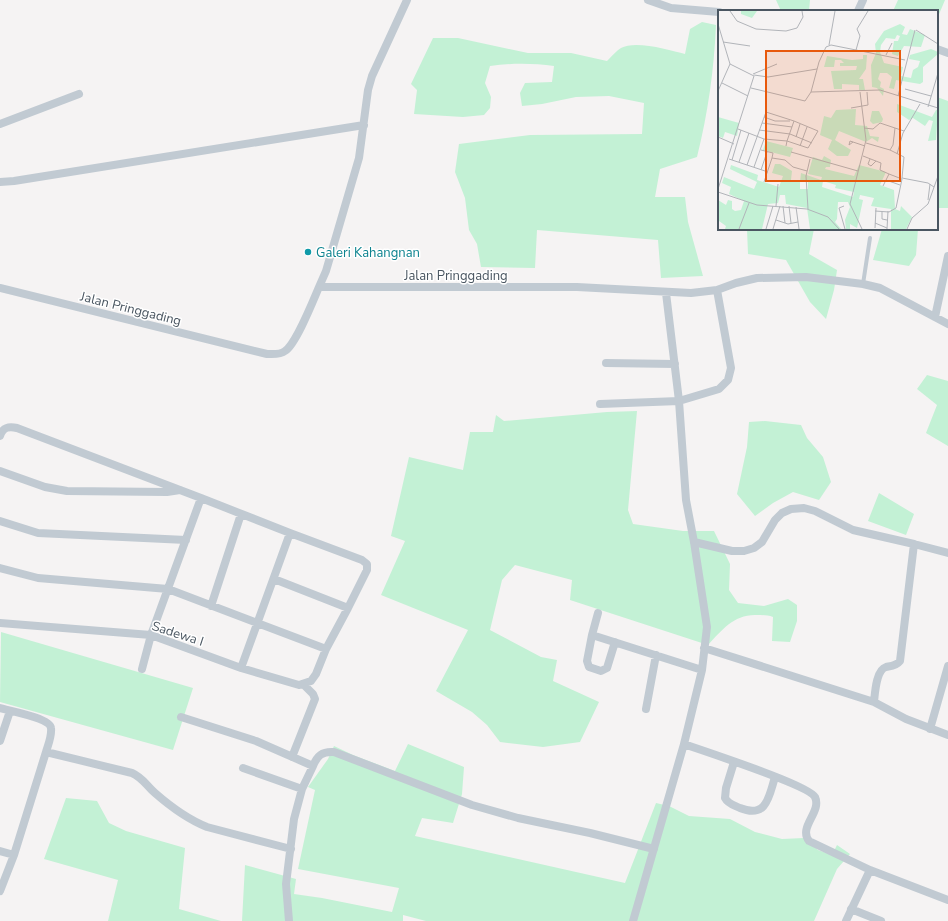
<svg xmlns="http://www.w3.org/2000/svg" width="948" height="921" viewBox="0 0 948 921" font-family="'Nunito Sans',sans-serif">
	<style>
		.green { fill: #c3f1d5 }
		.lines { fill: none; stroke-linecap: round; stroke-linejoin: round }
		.lane { stroke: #c1cad2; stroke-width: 4 }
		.street { stroke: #c1cad2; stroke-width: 8 }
		.culture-dot { fill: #0f9aa8; stroke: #fff; stroke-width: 1.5 }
		.labels { text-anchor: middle; stroke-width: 3; stroke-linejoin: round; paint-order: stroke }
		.culture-label { font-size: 13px; fill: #0d838f; stroke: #fff; text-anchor: start }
		.street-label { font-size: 13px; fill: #4a5661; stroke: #fff }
		.inset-road { fill: none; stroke: #b1b4b9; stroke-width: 1 }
		.view { fill: #e8590c; fill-opacity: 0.15; stroke: #e8590c; stroke-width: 2 }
		.inset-edge { fill: none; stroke: #4a5661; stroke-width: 2 }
	</style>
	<rect width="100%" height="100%" fill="#f5f3f3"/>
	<!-- green -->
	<path class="green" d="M 776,0 L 810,0 L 809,11 L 781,11 Z
		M 898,0 L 945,0 L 937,19 L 937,11 L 893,11 Z
		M 702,22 L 716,25 C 714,70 708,113 697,157 L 660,169 L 655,197 L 685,197 L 688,222 L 703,276 L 661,278 L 658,240 L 537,230 L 535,268 L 481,267 L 477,244 L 469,230 L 465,198 L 455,172 L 459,144 L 530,135 L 642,134 L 644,103 L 609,96 L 576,97 L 542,104 L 522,106 L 520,93 L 525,83 L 552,82 L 554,66 C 533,63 510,63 490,66 L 485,83 L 491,97 L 490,108 L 484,115 L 463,117 L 414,114 L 417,90 L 411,84 L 433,38 L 458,38 L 528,53 L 571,53 L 607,61 C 611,57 616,51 621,48 C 635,40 670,50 685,54 L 690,29 Z
		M 937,97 L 948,101 L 948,208 L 937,208 Z
		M 747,229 L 814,229 L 809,254 L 837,270 L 834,290 L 826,319 L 810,302 L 786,260 L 748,254 Z
		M 882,229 L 918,229 L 916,255 L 909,266 L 873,260 Z
		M 927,375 L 948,381 L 948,446 L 926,433 L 937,405 L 917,389 Z
		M 637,411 L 628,510 L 633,524 L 683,531 L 714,531 L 730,564 L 729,590 L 738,603 L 764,606 L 788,599 L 797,605 L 797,621 L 790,642 L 772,641 L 773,617 C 768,615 763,615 757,615 C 734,614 722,630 708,645 L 570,600 L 572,580 L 515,565 L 502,580 L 490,630 L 541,657 L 557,660 L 553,681 L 599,702 L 580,742 L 543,747 L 500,742 L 487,725 L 472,712 L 436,691 L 468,630 L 381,595 L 405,541 L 391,536 L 409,457 L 463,470 L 470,432 L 493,432 L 496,415 L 504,421 L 607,412 Z
		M 765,421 L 801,425 L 807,438 L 823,457 L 831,482 L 819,500 L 793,492 L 773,503 L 755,516 L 737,494 L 747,447 L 749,422 Z
		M 879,493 L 914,514 L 906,535 L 868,521 Z
		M 1,632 L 193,688 L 173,750 L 0,702 Z
		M 408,744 L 464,767 L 462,794 L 453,823 L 422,818 L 415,836 L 625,883 L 656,803 L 669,806 L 689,816 L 730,819 L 755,832 L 782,839 L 804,838 L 818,850 L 832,855 L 837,845 L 850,854 L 837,869 L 814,921 L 426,921 L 403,915 L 403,921 L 242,921 L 245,865 L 296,879 L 294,894 L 322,898 L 392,912 L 399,888 L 298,869 L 315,790 L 308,787 L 328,759 L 334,746 L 353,755 L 395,771 Z
		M 66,798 L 97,801 L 109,823 L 126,831 L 185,848 L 179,909 L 221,921 L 108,921 L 118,880 L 44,859 Z"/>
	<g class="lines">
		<!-- lane -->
		<path class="lane" d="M 863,284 L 870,238"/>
		<!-- street -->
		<path class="street" d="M 648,0 L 671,8 L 719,12
			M 858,11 L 863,0
			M 937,49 L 948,53
			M 0,124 L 79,94
			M 0,182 L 14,181 L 364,125
			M 319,287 L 326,271 L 359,158 L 368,90 L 372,76 L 407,0
			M 0,288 L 267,354 C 273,354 280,355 285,351 C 296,344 313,301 319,287 L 577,287 L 691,293 L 717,290 L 736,283 L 757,278 L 806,277 L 863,284 L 880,288 L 948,324
			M 935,317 L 948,256
			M 606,363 L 675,364
			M 600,404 L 679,401 L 719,389 L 728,380 L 731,368 L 717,290
			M 0,436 C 3,427 9,426 17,428 L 201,498
			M 0,471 L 45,487 L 67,491 L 167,492 L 180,490
			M 0,521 L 38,533 L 186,540
			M 694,542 L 732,551 L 744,551 L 754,548 L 762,542 L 775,520 L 782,513 L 791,509 L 804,508 L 815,511 L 853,530 L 914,544
			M 0,568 L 38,578 L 168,589 L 326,649
			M 274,579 L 348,608
			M 211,606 L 241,514
			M 0,623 L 151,635 L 241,668 L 299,685 L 311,681 L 316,674 L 326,649 L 348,608 L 367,570 L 367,564 L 362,560 L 290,533 L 201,498 L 151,635 L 142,669
			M 592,635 L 598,613
			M 615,642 L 607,668 L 601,671 L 589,667 L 587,661 L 592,635 L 702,670
			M 704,648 L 874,702 C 875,693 876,670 886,667 C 891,666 896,666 900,661 L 914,544 L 948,553
			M 241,668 L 290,533
			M 874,702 L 906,719 L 948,735
			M 0,708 C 10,711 50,718 51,728 C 52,736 48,745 46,752 L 132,773 C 143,778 146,785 155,793 C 171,807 187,819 207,827 L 291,849
			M 646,709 L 656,655
			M 181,717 L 256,741 L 313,766 C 317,756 322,751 334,752 L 472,805 L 518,818 L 590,833 L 654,849
			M 930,729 L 948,666
			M 0,741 L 10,711
			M 684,744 C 703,751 809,785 815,797 C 822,812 798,827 809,841 L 870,870 L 846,921
			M 292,757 L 315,699 L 313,694 L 304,685
			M 734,762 L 726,788 L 725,798 C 728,804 734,805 740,808 C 767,819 769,796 775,777
			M 243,768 L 302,789
			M 0,851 L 14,855
			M 870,870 L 948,900
			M 0,891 L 14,855 L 46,752
			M 851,909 L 881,921
			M 289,921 L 286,884 L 294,819 L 302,789 L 313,766
			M 633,921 L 684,744 L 702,670 L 707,627 L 694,542 L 686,500 L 679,401 L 666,293"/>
	</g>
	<!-- markers -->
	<circle class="culture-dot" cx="308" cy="252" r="4"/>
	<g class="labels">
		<!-- culture labels -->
		<g class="culture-label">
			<text x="316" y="257">Galeri Kahangnan</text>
		</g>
		<!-- street labels -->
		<g class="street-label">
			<text x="456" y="280">Jalan Pringgading</text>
			<text transform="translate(131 308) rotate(14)" y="5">Jalan Pringgading</text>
			<text transform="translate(178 633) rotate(18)" y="5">Sadewa I</text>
		</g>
	</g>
	<!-- overview -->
	<g transform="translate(718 10)">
		<rect width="220" height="220" fill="#f5f3f3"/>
		<path d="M 23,1 L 39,1 L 34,8 L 23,4 ZM 182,14 L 187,17 L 184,24 L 189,25 L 192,19 L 207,25 L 203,37 L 186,36 L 180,46 L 174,44 L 176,31 L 180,31 L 182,26 L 179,25 L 177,29 L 168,28 L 163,35 L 162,42 L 166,53 L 185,57 L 183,66 L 193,68 L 195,60 L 200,57 L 202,51 L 191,49 L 192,45 L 213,39 L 220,42 L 220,44 L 205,57 L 205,72 L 202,74 L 178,70 L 176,79 L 171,78 L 174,67 L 169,63 L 162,63 L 160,69 L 163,72 L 162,77 L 166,79 L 165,86 L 159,78 L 154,77 L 153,55 L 158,43 L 157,34 L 166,21 ZM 145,45 L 149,45 L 148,59 L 141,69 L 145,69 L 147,80 L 141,80 L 141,75 L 124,74 L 124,79 L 116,79 L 113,61 L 138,60 L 139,56 L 122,56 L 122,53 L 126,53 L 123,50 L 117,50 L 116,57 L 106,57 L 109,46 L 134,50 L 145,49 ZM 179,94 L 214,107 L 218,100 L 220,100 L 218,130 L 210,131 L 215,111 L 211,110 L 207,116 L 195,108 L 191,110 L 179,102 ZM 138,99 L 137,115 L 149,116 L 152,126 L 161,127 L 160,132 L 154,128 L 148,132 L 121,121 L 117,130 L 133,140 L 130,146 L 119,146 L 110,139 L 114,130 L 102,125 L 106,106 L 113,108 L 118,100 ZM 154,101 L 161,101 L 165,109 L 164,112 L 155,114 L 152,111 ZM 0,107 L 21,113 L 19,126 L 7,122 L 5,128 L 0,126 ZM 48,131 L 75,138 L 72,147 L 45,140 ZM 106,146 L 113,150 L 112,157 L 108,157 L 107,159 L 136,166 L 141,155 L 168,162 L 162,175 L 176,180 L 177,199 L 182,201 L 183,196 L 194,207 L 188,219 L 173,219 L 173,199 L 153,196 L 156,188 L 142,185 L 141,189 L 145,190 L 139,218 L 132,214 L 132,219 L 128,219 L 127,210 L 132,197 L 130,192 L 120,192 L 119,209 L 117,212 L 123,219 L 92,219 L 89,198 L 68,194 L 67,185 L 62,185 L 60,193 L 50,194 L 44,219 L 7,219 L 8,216 L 1,211 L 0,190 L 8,195 L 10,190 L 14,191 L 14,199 L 17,201 L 23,200 L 26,191 L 11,184 L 13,177 L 4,173 L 6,167 L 36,179 L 39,172 L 12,159 L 13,155 L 40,165 L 39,170 L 61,177 L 65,166 L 54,163 L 57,154 L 62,154 L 74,161 L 73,170 L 82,172 L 82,179 L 90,179 L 90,172 L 82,172 L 83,163 L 103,170 L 104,167 L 90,164 L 95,147 L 104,150 ZM 105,171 L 118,175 L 117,178 L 136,182 L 135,187 L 104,177 Z" fill="#c3f1d5" fill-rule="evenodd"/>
		<path class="inset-road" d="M 12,1 L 19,11 L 38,19 L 68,21 L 79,18 L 85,7 L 84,1M 150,1 L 139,19 L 142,26 L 138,40 L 187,50M 0,14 L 12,54 L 36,66 L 0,179M 198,20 L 220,34M 5,32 L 32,36M 111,35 L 117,1M 168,45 L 174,33M 35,64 L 59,54M 36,65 L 50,67 L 99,59M 4,73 L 30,86M 33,78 L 87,91 L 93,82 L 162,80 L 220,98M 187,79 L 213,86M 0,81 L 12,54M 93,82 L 101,52 L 108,37 L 113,35 L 138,40M 142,82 L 148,130 L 132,194 L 144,219M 180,86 L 197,20M 210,97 L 220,63M 133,98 L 150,95 L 149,82M 46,107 L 57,111 L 72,111M 44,113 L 74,117M 146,118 L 155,119 L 162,113 L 177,118M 20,119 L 46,129 L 69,131 L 90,138 L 100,121 L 76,111 L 69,131 L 68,136M 41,120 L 72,124 L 94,133M 0,127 L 16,134M 78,127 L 82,114M 135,132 L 131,135 L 132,131 L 147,136M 148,133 L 172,140 L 175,135 L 177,118 L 186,121M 82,136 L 89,117M 43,140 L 55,143 L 54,148 L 67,150 L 75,157 L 89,161M 172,140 L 186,147 L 184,168M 73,142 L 140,161M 179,144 L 185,123 L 202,94M 145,146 L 163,153 L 162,160 L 171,164 L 165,176M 11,149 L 50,162M 152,149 L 150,154 L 153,156 L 158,151M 14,150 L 23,120M 21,152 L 31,123M 29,155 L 48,102 L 76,111M 36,157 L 46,129M 43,160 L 49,142M 184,168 L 210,173 L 216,177M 168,170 L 182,175M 46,172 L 54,148M 0,182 L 39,195 L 89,199 L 110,207 L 121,219M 210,190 L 212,174M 58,196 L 60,174M 65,196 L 67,213M 71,196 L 73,213M 126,196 L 121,198 L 127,219M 78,197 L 81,219M 90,199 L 88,166 L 92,149M 157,201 L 171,202 L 178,198 L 184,169 L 171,164M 164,201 L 164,209 L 169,210M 58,210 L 70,214 L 80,212M 157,213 L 169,218M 157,218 L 158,198M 21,219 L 31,193M 48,219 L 55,196M 55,219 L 62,196M 169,219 L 170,201M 189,219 L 194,208 L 210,194 L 220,166"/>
		<path class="view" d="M 48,41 L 182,41 L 182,171 L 48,171 Z"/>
		<rect width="220" height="220" class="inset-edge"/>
	</g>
</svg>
